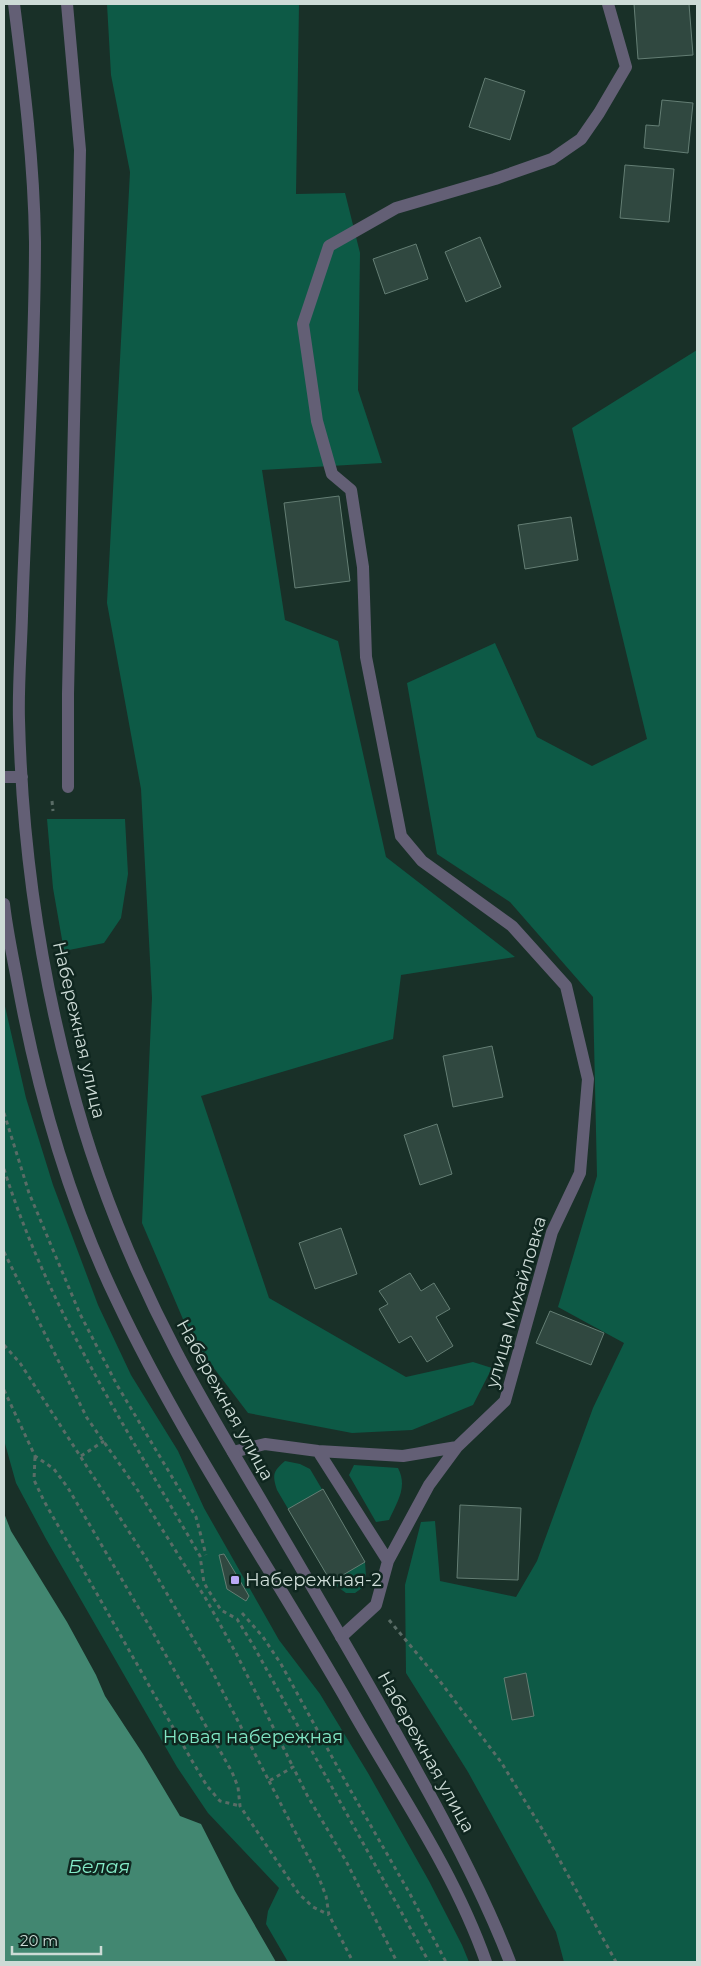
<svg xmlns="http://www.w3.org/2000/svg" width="701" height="1966" viewBox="0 0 701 1966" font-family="Montserrat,sans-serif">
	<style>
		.green { fill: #0d5a46 }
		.water { fill: #428771 }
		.building { fill: #304840; stroke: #647e74 }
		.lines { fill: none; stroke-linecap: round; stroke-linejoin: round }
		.path { stroke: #596c66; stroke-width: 3; stroke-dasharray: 4 4; stroke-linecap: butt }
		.service { stroke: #635f75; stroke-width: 12 }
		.minor { stroke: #635f75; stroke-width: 12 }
		.tertiary { stroke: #635f75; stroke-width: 12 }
		.poi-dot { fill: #bbaaf6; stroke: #0f261f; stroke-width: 2 }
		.labels { text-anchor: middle; stroke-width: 5; stroke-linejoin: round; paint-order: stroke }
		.street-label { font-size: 18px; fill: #cddbd6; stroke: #0f261f }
		.poi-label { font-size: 18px; fill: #cddbd6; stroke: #0f261f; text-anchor: start }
		.park-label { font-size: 18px; fill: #80e6c4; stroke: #0f261f }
		.water-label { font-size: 19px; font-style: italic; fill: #84ebc8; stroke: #0f261f }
	</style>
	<rect width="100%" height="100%" fill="#193028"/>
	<!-- green -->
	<path class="green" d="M 107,4 L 299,4 L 296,194 L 345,193 L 360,253 L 358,390 L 382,463 L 262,470 L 285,620 L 338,641 L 386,857 L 515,957 L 401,975 L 393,1039 L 201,1096 L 269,1298 L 406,1377 L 473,1362 L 492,1368 L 473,1405 L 412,1430 L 352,1433 L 248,1413 L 191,1338 L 142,1223 L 152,998 L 141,789 L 107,603 L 130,172 L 111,75 Z
		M 697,350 L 697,1962 L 564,1962 L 556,1932 L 468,1772 L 406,1673 L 405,1585 L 421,1522 L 435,1521 L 440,1581 L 516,1597 L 537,1561 L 593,1408 L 624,1343 L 558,1307 L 597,1176 L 593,997 L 510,902 L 437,854 L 407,683 L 495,643 L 537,737 L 592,766 L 647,739 L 572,428 Z
		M 47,819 L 125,819 L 128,874 L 121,918 L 104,943 L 64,951 L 53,888 Z
		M 4,1002 L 26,1098 L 53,1185 L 98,1305 L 131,1375 L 178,1451 L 204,1508 L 279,1640 L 320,1694 L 368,1773 L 429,1881 L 462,1945 L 469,1962 L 288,1962 L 266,1924 L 268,1911 L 279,1888 L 208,1813 L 177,1767 L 46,1539 L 16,1483 L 4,1440 Z
		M 285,1461 L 300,1464 L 310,1469 L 365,1562 L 366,1576 L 362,1588 L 355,1593 L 346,1593 L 331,1582 L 277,1490 C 272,1475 273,1471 285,1461 Z
		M 354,1465 L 398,1468 C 408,1487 397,1502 389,1520 L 376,1522 L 349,1475 Z"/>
	<!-- water -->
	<path class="water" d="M 4,1513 L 11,1531 L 67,1622 L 96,1675 L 105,1696 L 143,1754 L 180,1816 L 201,1824 L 235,1891 L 276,1962 L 4,1962 Z"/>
	<!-- building -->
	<path class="building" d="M 634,4 L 689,4 L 693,55 L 638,59 Z
		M 485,78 L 525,91 L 510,140 L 469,127 Z
		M 662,100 L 693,103 L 688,153 L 644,148 L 646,125 L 659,126 Z
		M 625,165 L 674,169 L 669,222 L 620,218 Z
		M 480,237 L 501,287 L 466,302 L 445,252 Z
		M 416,244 L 428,279 L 385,294 L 373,259 Z
		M 339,496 L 350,581 L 295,588 L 284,503 Z
		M 571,517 L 578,560 L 525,569 L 518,525 Z
		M 492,1046 L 503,1097 L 453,1107 L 443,1056 Z
		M 437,1124 L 452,1174 L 420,1185 L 404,1135 Z
		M 341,1228 L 357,1274 L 315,1289 L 299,1243 Z
		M 410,1273 L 421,1291 L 434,1283 L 450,1309 L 436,1317 L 453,1346 L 427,1362 L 411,1336 L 399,1343 L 379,1309 L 388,1304 L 379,1291 Z
		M 550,1311 L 604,1333 L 591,1365 L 536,1343 Z
		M 323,1489 L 365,1562 L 331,1582 L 288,1509 Z
		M 460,1505 L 521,1508 L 518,1580 L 457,1578 Z
		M 224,1554 L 249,1596 L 246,1601 L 227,1589 L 219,1555 Z
		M 526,1673 L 534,1716 L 512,1720 L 504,1678 Z"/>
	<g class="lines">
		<!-- path -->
		<path class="path" d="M 52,801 L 53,811
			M 4,1113 L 29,1193 L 80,1314 L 117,1385 L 196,1517 L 206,1555
			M 4,1169 C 48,1309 128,1431 200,1556 L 204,1583 L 212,1596 L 221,1610 L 237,1619 L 253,1645 L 429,1962
			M 4,1252 L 87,1418 L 135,1486 L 206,1599 L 237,1655 L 293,1767
			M 4,1345 L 20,1363 L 146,1558 L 211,1669 L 269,1781 L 293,1767 L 307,1795 L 346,1861 L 397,1962
			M 4,1390 L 35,1456 L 54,1469 L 68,1488 L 151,1629 L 232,1772 L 238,1787 L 240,1806 L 299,1894 L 313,1907 L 329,1915
			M 81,1456 L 104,1441
			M 35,1457 L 34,1480 L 44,1501 L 191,1759 L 207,1786 L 220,1801 L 240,1806
			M 242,1613 L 263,1637 L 281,1664 L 348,1786 L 410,1894 L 446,1962
			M 389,1620 L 439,1680 L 501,1762 L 544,1832 L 616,1962
			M 269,1781 L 319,1878 L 326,1896 L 329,1915 L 353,1962"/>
		<!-- service -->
		<path class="service" d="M 67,4 L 80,150 L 68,694 L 68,787"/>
		<!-- minor -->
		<path class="minor" d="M 318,1451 L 388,1561
			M 233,1452 L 265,1444 L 318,1451 L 403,1456 L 457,1447
			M 341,1637 L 376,1605 L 388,1561 L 429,1485 L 457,1447 L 505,1401 L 552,1232 L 580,1173 L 588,1079 L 566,986 L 512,926 L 422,861 L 401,836 L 366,657 L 363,567 L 351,490 L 332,474 L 317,421 L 303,324 L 329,246 L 396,208 L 495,179 L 552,159 L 581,139 L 599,113 L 626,67 L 608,4"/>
		<!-- tertiary -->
		<path class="tertiary" d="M 14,4 C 24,83 34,162 35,242 C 35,367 26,492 22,616 C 21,651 18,686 19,720 C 22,842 39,963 70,1080 C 94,1174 131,1265 176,1351 C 203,1403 234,1454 264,1505 C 316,1594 370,1684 419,1775 C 453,1836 485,1897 510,1962
			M 4,777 L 22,777
			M 4,904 C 7,931 13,958 18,985 C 38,1093 68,1199 116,1299 C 183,1441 273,1571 351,1708 C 398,1791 454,1871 486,1962"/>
	</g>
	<!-- markers -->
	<rect class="poi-dot" x="230" y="1575" width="10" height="10" rx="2.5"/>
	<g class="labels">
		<!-- street labels -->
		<g class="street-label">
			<text transform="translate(79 1030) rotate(77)" y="6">Набережная улица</text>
			<text transform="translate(516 1302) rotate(-74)" y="6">улица Михайловка</text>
			<text transform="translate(225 1400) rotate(61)" y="6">Набережная улица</text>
			<text transform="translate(426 1752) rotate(61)" y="6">Набережная улица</text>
		</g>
		<!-- poi labels -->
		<g class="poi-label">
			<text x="245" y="1586">Набережная-2</text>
		</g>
		<!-- park labels -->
		<g class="park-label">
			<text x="253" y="1743">Новая набережная</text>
		</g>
		<!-- water labels -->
		<g class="water-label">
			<text x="99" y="1873">Белая</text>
		</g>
	</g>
	<!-- border -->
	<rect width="701" height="1966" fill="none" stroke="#cddbd6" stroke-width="10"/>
	<!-- scale -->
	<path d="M12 1946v8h89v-8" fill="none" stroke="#cddbd6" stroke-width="2.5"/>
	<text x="20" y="1946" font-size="15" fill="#cddbd6" stroke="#0f261f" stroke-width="4" paint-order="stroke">20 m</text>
</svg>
